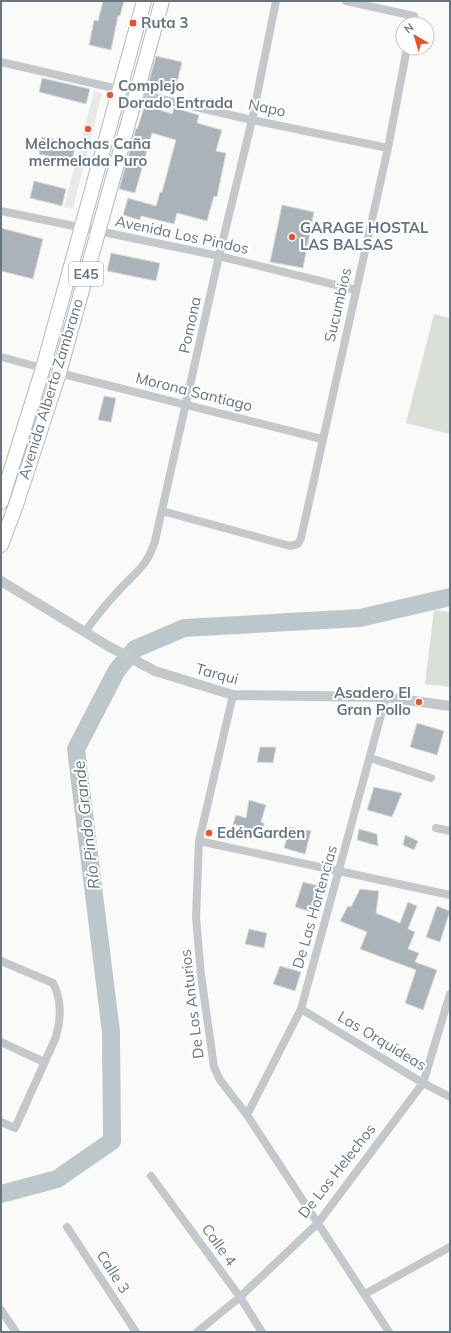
<svg xmlns="http://www.w3.org/2000/svg" width="451" height="1333" viewBox="0 0 451 1333" font-family="Mulish,sans-serif">
	<style>
		.built { fill: #e8e9e9 }
		.green { fill: #dadfd7 }
		.lines { fill: none; stroke-linecap: round; stroke-linejoin: round }
		.river { stroke: #bbc7cb; stroke-width: 18 }
		.building { fill: #aab3b9; stroke: #dcdcda }
		.trunk-casing { stroke: #b4b9bd; stroke-width: 16 }
		.minor { stroke: #c3c8cc; stroke-width: 8 }
		.tertiary { stroke: #c3c8cc; stroke-width: 10 }
		.trunk { stroke: #fff; stroke-width: 14 }
		.poi-dot { fill: #e4572e; stroke: #fff; stroke-width: 1.5 }
		.labels { text-anchor: middle; stroke-width: 4; stroke-linejoin: round; paint-order: stroke }
		.shield { fill: #fff; stroke: #939fa8; stroke-width: 1 }
		.shield-label { font-size: 14px; font-weight: bold; fill: #657683 }
		.poi-label { font-size: 15px; font-weight: bold; fill: #657683; stroke: #fff; text-anchor: start }
		.street-label { font-size: 15px; fill: #657683; stroke: #fff }
		.water-label { font-size: 16px; font-style: italic; fill: #60757c; stroke: #fff }
	</style>
	<rect width="100%" height="100%" fill="#fafaf8"/>
	<!-- built -->
	<path class="built" d="M 94,91 L 102,93 L 73,209 L 64,207 Z"/>
	<!-- green -->
	<path class="green" d="M 434,314 L 450,318 L 450,434 L 406,423 Z
		M 434,610 L 450,612 L 450,687 L 425,684 Z"/>
	<g class="lines">
		<!-- river -->
		<path class="river" d="M 1,1194 L 57,1179 L 112,1141 L 111,1032 L 76,749 L 117,670 L 135,649 L 184,628 L 360,618 L 450,597"/>
	</g>
	<!-- building -->
	<path class="building" d="M 103,1 L 124,1 L 120,16 L 118,16 L 111,50 L 89,45 L 94,20 L 98,21 Z
		M 156,56 L 182,62 L 176,87 L 149,81 Z
		M 42,78 L 90,89 L 86,104 L 39,92 Z
		M 145,105 L 172,114 L 174,108 L 199,115 L 197,123 L 222,130 L 216,151 L 226,153 L 217,197 L 214,196 L 207,221 L 177,213 L 174,224 L 141,216 L 140,220 L 123,215 L 128,198 L 156,206 L 160,192 L 162,192 L 176,140 L 152,133 L 135,193 L 119,189 L 136,128 L 137,129 Z
		M 42,137 L 76,143 L 72,161 L 39,154 Z
		M 34,181 L 66,189 L 62,206 L 30,198 Z
		M 282,205 L 314,212 L 303,268 L 270,262 Z
		M 1,228 L 43,239 L 33,279 L 1,271 Z
		M 111,253 L 160,263 L 156,281 L 107,271 Z
		M 104,396 L 116,398 L 111,422 L 98,420 Z
		M 417,723 L 444,731 L 437,755 L 410,747 Z
		M 260,747 L 276,747 L 273,763 L 257,762 Z
		M 374,787 L 402,793 L 392,817 L 367,810 Z
		M 249,800 L 266,805 L 261,822 L 264,823 L 263,834 L 233,824 L 236,815 L 246,818 Z
		M 290,827 L 311,831 L 305,854 L 284,848 Z
		M 359,829 L 377,834 L 378,846 L 357,840 Z
		M 405,835 L 418,841 L 414,850 L 403,845 Z
		M 303,882 L 323,887 L 315,913 L 295,907 Z
		M 360,889 L 379,891 L 376,913 L 400,923 L 408,902 L 417,906 L 408,929 L 415,932 L 408,949 L 419,953 L 415,962 L 437,970 L 423,1010 L 405,1003 L 416,970 L 360,949 L 367,932 L 340,921 L 348,906 L 351,907 Z
		M 437,906 L 450,911 L 440,942 L 426,937 Z
		M 249,929 L 267,933 L 264,948 L 245,944 Z
		M 280,966 L 301,972 L 295,991 L 273,984 Z"/>
	<g class="lines">
		<defs>
			<path id="trunk" d="M 1,502 L 43,368 L 144,1
				M 1,545 L 16,505 L 59,373 L 162,1"/>
		</defs>
		<!-- trunk casing -->
		<use href="#trunk" class="trunk-casing"/>
		<!-- minor -->
		<path class="minor" d="M 346,1 L 414,16 L 412,24
			M 1,62 L 252,120 L 388,148
			M 1,211 L 219,256 L 356,290
			M 1,357 L 43,368
			M 59,373 L 322,439
			M 162,511 L 290,546 L 298,544 L 301,538 L 388,148 L 407,48
			M 85,632 C 96,616 108,602 121,588 C 138,570 147,566 155,541 L 219,256 L 252,120 L 276,1
			M 233,695 L 199,841 L 196,918 L 201,975 L 214,1067 L 220,1080 L 247,1115 L 389,1332
			M 370,758 L 431,778
			M 436,828 L 450,831
			M 199,841 L 450,895
			M 1,961 L 53,983 C 62,1001 61,1018 56,1037 L 15,1128 L 1,1122
			M 301,1009 L 423,1083 L 450,1097
			M 1,1042 L 44,1062
			M 247,1115 L 301,1009 L 386,697
			M 151,1176 L 240,1297 L 262,1332
			M 67,1227 L 136,1332
			M 365,1294 L 450,1247
			M 1,1310 L 16,1332
			M 197,1332 L 240,1297 L 318,1223 L 423,1083 L 450,994"/>
		<!-- tertiary -->
		<path class="tertiary" d="M 1,581 L 108,646 L 155,671 L 233,695 L 386,697 L 450,706"/>
		<!-- trunk -->
		<use href="#trunk" class="trunk"/>
	</g>
	<!-- markers -->
	<g class="poi-dot">
		<rect x="129" y="19" width="8" height="8" rx="2"/>
		<circle cx="110" cy="95" r="4"/>
		<circle cx="88" cy="129" r="4"/>
		<circle cx="292" cy="237" r="4"/>
		<circle cx="419" cy="702" r="4"/>
		<circle cx="209" cy="833" r="4"/>
	</g>
	<g class="labels">
		<!-- shield labels -->
		<rect class="shield" x="69" y="262" width="34" height="24" rx="3"/>
		<g class="shield-label">
			<text x="86" y="279">E45</text>
		</g>
		<!-- poi labels -->
		<g class="poi-label">
			<text x="141" y="28">Ruta 3</text>
			<text x="118" y="91">Complejo<tspan x="118" dy="17">Dorado Entrada</tspan></text>
			<text x="88" y="149" text-anchor="middle">Melchochas Caña<tspan x="88" dy="17">mermelada Puro</tspan></text>
			<text x="300" y="233">GARAGE HOSTAL<tspan x="300" dy="17">LAS BALSAS</tspan></text>
			<text x="411" y="698" text-anchor="end">Asadero El<tspan x="411" dy="17">Gran Pollo</tspan></text>
			<text x="217" y="838">EdénGarden</text>
		</g>
		<!-- street labels -->
		<g class="street-label">
			<text transform="translate(267 108) rotate(12)" y="5">Napo</text>
			<text transform="translate(182 235) rotate(12)" y="5">Avenida Los Pindos</text>
			<text transform="translate(338 305) rotate(-77)" y="5">Sucumbios</text>
			<text transform="translate(190 325) rotate(-78)" y="5">Pomona</text>
			<text transform="translate(51 389) rotate(-73)" y="5">Avenida Alberto Zambrano</text>
			<text transform="translate(194 392) rotate(14)" y="5">Morona Santiago</text>
			<text transform="translate(217 674) rotate(15)" y="5">Tarqui</text>
			<text transform="translate(315 907) rotate(-74)" y="5">De Las Hortencias</text>
			<text transform="translate(192 1004) rotate(-97)" y="5">De Los Anturios</text>
			<text transform="translate(382 1041) rotate(31)" y="5">Las Orquideas</text>
			<text transform="translate(337 1171) rotate(-52)" y="5">De Los Helechos</text>
			<text transform="translate(219 1245) rotate(54)" y="5">Calle 4</text>
			<text transform="translate(113 1272) rotate(57)" y="5">Calle 3</text>
		</g>
		<!-- water labels -->
		<g class="water-label">
			<text transform="translate(86 825) rotate(-97)" y="6">Río Pindo Grande</text>
		</g>
	</g>
	<!-- border -->
	<rect width="451" height="1333" fill="none" stroke="#657683" stroke-width="4"/>
	<!-- north arrow -->
	<g transform="translate(415 36) rotate(322)"><circle r="19" fill="#ffffff" stroke="#c1c8cd"/>
	<path d="M0-3L7 15L0 10L-7 15Z" fill="#e4572e"/>
	<text y="-6" font-size="11" font-weight="bold" text-anchor="middle" fill="#657683">N</text>
	</g>
</svg>
